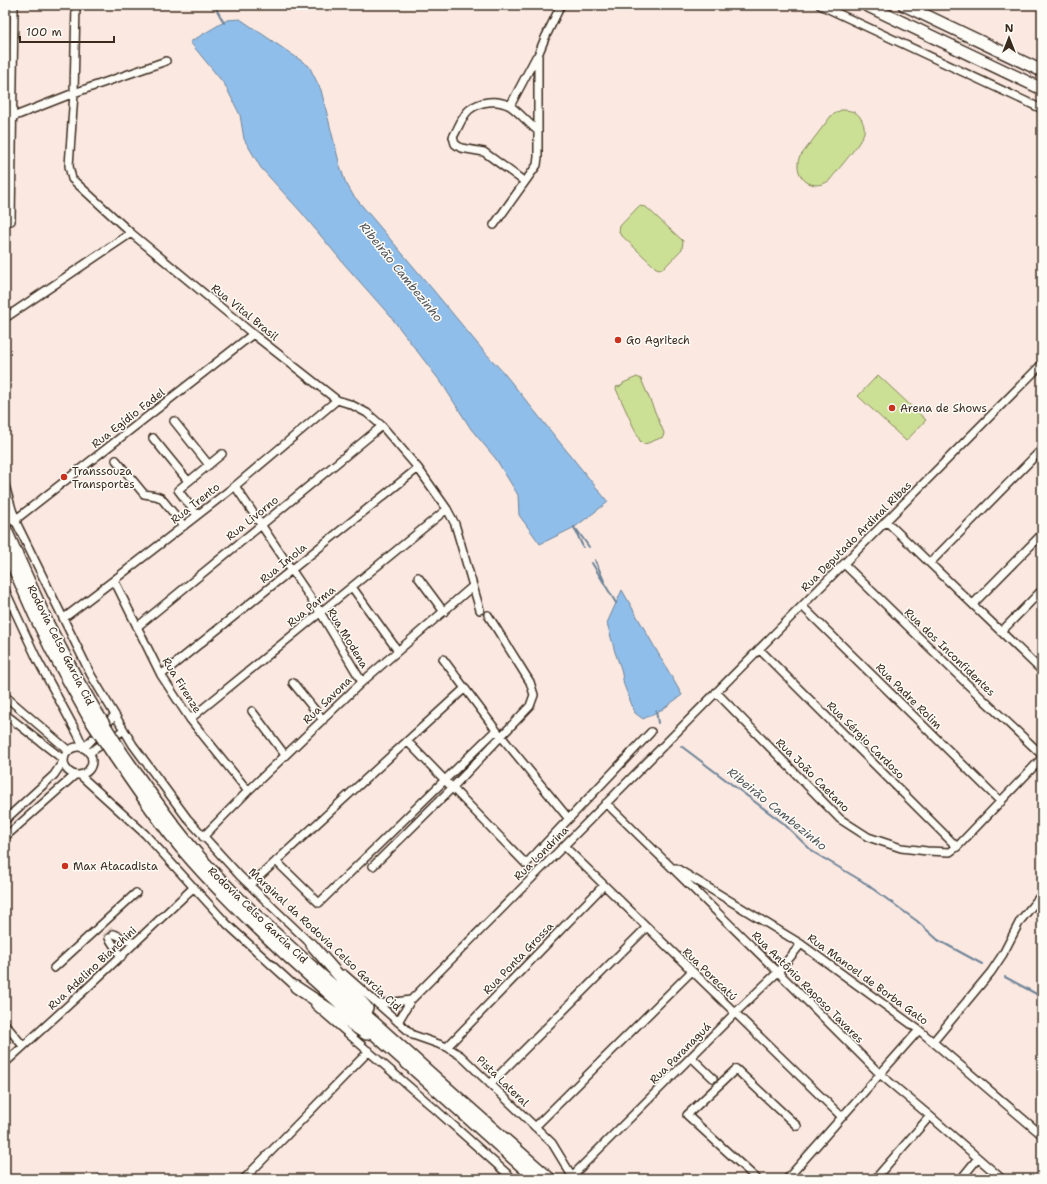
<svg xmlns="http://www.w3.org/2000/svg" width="1047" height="1184" viewBox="0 0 1047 1184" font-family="'Shantell Sans',sans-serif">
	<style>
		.green { fill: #cce095; stroke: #84855a }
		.water { fill: #90beea; stroke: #6e8398 }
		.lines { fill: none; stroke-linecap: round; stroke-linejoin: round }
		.stream { stroke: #6e8398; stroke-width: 2 }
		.minor-tunnel { stroke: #d5c3ba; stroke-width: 7; stroke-dasharray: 7 3.5; stroke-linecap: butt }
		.minor-casing { stroke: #3b2a1e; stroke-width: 10 }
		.highway-casing { stroke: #3b2a1e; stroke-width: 14 }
		.minor { stroke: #fdfcf7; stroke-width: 7 }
		.highway { stroke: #fdfcf7; stroke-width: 11 }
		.highway-bridge-casing { stroke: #3b2a1e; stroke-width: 14; stroke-linecap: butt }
		.highway-bridge { stroke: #fdfcf7; stroke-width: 11 }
		.poi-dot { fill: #c8321e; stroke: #fdfcf7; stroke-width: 1.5 }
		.labels { text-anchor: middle; stroke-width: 3; stroke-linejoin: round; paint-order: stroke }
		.street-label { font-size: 11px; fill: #3b2a1e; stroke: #fdfcf7 }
		.poi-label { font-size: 11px; fill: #3b2a1e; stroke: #fdfcf7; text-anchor: start }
		.water-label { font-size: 12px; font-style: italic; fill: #54565b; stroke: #fdfcf7 }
	</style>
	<rect width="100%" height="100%" fill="#fbe9e1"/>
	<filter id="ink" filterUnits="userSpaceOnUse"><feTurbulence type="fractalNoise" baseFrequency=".025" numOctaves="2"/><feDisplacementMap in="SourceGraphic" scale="8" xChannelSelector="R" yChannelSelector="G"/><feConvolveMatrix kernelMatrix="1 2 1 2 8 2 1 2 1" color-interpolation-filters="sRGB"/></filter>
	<g filter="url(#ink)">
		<!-- green -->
		<path class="green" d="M 841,110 C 848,110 856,111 860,117 C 863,122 865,127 864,132 C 861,144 838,169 830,180 C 813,193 793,178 799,158 L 831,116 Z
			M 639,206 L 646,207 L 683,241 L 682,249 L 664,268 L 660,269 L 656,268 L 619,233 L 620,226 Z
			M 878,375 L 926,420 L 906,441 L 858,396 Z
			M 637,377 L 641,379 L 664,433 L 663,437 L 648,443 L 643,444 L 640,441 L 616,389 L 617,386 L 618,387 L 623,385 L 623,383 Z"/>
		<!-- water -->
		<path class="water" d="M 240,19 L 309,66 L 321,90 L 340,166 L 345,181 L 353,195 L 434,291 L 481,348 L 503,372 L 608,502 L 575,527 L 540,544 L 519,515 L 518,495 L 496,459 L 471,429 L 443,385 L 391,317 L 345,265 L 301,212 L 261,168 L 244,139 L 240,115 L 225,85 L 190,42 L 227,20 Z
			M 622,590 L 682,695 L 663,709 L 643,719 L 635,713 L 624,685 L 621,669 L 615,652 L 607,623 Z"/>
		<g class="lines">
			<!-- stream -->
			<path class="stream" d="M 214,5 L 224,23
				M 574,527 L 583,547
				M 577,530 L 589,547
				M 595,560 L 604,581
				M 592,563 L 616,603
				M 656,711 L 658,723
				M 681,746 L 783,823 L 813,852 L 862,881 L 917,921 L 938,940 L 982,964
				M 1005,977 L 1042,997
				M 99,1174 L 106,1179"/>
			<!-- minor-tunnel -->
			<path class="minor-tunnel" d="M 109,929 L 114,934
				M 105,933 L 109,938"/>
			<defs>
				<path id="minor" d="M 76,5 L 74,93 L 69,166 L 72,179 L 131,233 L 253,334 L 337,400 L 350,404 L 367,413 L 382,426 L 418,468 L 447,509 L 455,524 L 480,610
					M 820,5 L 1042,109
					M 510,106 L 536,57
					M 5,120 L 74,93 L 166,61
					M 525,182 L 484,152 L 461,148 L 455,144 L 453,137 C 458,129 462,116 469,110 C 480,101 497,99 510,106 C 518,111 530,125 538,131
					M 11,221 L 14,9
					M 494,225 L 537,165 L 538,157 L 538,55 L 545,38 L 561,5
					M 5,318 L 131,233
					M 174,421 L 209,465
					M 153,438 L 188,481
					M 116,460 L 144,494 L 156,496 L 161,498 L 184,526
					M 5,485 L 15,520 L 91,675 L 133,745 L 187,818 L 240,876 L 314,947
					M 235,486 L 320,612 L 362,682
					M 197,515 L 178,490 L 222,454
					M 15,520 L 253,334
					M 886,521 L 1042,671
					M 930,563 L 1042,449
					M 844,564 L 967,684 L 1042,755
					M 418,577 L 444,612
					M 114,580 L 161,675 L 190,719 L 248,791
					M 352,587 L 398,651
					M 5,590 L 37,659 L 77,733 L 84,748 L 115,715
					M 973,604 L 1042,534
					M 802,606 L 1001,802
					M 64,618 L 114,580 L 235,486 L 337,400
					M 137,627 L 382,426
					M 1001,632 L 1042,590
					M 759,649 L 957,847
					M 443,659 L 496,730 L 569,819
					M 161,675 L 418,468
					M 293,683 L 323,720
					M 716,692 L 840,819 L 868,837 L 901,848 L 927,851 L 950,852 L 957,847 L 1042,758
					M 5,696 L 69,751
					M 252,711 L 285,755
					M 5,714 L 64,760 L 54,775 L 5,820
					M 190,719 L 447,509
					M 407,741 L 526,864 L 651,732
					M64 761a14 14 0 1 1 28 0a14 14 0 1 1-28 0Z
					M 89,753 L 124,730
					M 80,775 L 145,834 L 227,924 L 298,989
					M 606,803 L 778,972 L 881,1075 L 930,1116 L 1002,1179
					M 5,837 L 75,775
					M 203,837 L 248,791 L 362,682 L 473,586
					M 564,846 L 842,1117
					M 276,861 L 319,903 L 496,730
					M 373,866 L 452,788 L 530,706 L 534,695 L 530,682 L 488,615
					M 676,868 L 801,944 L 919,1030 L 1042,1135
					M 250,885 L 464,689
					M 114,934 L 135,943
					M 109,938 L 121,957
					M 54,968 L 136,893
					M 344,974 L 413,1035 L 447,1047 L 461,1056 L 552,1143 L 572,1176 L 575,1179
					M 378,1004 L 411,1000
					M 315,1005 L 435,1109 L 513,1179
					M 398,1022 L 411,1000 L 1042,364
					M 5,1024 L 23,1046
					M 933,1042 L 991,972 L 1003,954 L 1020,921 L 1042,894
					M 447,1047 L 604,885
					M 691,1057 L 713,1078
					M 5,1063 L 86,989 L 194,887
					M 490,1084 L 647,927
					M 535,1127 L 692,971
					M 572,1176 L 735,1013 L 778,972 L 801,944
					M 244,1179 L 369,1051
					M 757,1179 L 687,1115 L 736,1069 L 797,1126
					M 787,1179 L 919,1030
					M 875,1179 L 930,1116
					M 961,1179 L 978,1158"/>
				<path id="highway" d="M 866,5 L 1042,89
					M 904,5 L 1042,71
					M 5,503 L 15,520
					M 5,528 L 48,624 L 78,681 L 97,713
					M 5,548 L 34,614 L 51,649 L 89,718
					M 122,753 C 148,790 174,828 204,862 C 252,915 306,961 359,1009 C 422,1066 486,1123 550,1179
					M 115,757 C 136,788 157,819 181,848 C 213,886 249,920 285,954 L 536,1179
					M 312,945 L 367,1008
					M 296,987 L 366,1034"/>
			</defs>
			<!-- minor casing -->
			<use href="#minor" class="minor-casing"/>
			<!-- highway casing -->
			<use href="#highway" class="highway-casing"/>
			<!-- minor -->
			<use href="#minor" class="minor"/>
			<!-- highway -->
			<use href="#highway" class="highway"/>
			<defs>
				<path id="highway-bridge" d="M 97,713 L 122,753
					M 89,718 L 115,757"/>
			</defs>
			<!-- highway-bridge casing -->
			<use href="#highway-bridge" class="highway-bridge-casing"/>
			<!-- highway-bridge -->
			<use href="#highway-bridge" class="highway-bridge"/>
		</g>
	</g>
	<!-- markers -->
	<g class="poi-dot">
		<circle cx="618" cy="340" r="4"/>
		<circle cx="892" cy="408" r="4"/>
		<circle cx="64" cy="477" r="4"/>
		<circle cx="65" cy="866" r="4"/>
	</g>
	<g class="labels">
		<!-- street labels -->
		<g class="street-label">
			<text transform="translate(245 312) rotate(39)" y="4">Rua Vital Brasil</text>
			<text transform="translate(128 418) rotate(-38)" y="4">Rua Egídio Fadel</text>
			<text transform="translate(195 503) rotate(-38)" y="4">Rua Trento</text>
			<text transform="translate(252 518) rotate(-39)" y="4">Rua Livorno</text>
			<text transform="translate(856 536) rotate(-45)" y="4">Rua Deputado Ardinal Ribas</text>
			<text transform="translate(283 563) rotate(-39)" y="4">Rua Imola</text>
			<text transform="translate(311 606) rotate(-39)" y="4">Rua Parma</text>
			<text transform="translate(348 638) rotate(59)" y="4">Rua Modena</text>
			<text transform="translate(61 645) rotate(63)" y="4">Rodovia Celso Garcia Cid</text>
			<text transform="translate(950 652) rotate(44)" y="4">Rua dos Inconfidentes</text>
			<text transform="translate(182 685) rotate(58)" y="4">Rua Firenze</text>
			<text transform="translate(909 696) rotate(45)" y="4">Rua Padre Rolim</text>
			<text transform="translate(327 700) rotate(-44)" y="4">Rua Savona</text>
			<text transform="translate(866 740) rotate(45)" y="4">Rua Sérgio Cardoso</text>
			<text transform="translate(813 775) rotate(45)" y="4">Rua João Caetano</text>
			<text transform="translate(541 853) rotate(-45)" y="4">Rua Londrina</text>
			<text transform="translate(258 915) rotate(44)" y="4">Rodovia Celso Garcia Cid</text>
			<text transform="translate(325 939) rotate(43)" y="4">Marginal da Rodovia Celso Garcia Cid</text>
			<text transform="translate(518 958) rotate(-46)" y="4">Rua Ponta Grossa</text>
			<text transform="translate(92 968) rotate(-43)" y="4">Rua Adelino Bianchini</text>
			<text transform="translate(710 974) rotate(44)" y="4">Rua Porecatú</text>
			<text transform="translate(868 979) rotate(36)" y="4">Rua Manoel de Borba Gato</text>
			<text transform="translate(808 987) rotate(45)" y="4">Rua Antônio Raposo Tavares</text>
			<text transform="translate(680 1053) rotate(-45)" y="4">Rua Paranaguá</text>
			<text transform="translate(503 1081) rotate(44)" y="4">Pista Lateral</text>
		</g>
		<!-- poi labels -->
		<g class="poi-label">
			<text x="626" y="344">Go Agritech</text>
			<text x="900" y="412">Arena de Shows</text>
			<text x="72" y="475">Transsouza<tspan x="72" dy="13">Transportes</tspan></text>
			<text x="73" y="870">Max Atacadista</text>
		</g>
		<!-- water labels -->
		<g class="water-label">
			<text transform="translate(401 272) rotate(51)" y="4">Ribeirão Cambezinho</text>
			<text transform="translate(777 809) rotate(39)" y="4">Ribeirão Cambezinho</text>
		</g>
	</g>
	<!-- margin -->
	<rect width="1047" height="1184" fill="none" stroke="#fdfcf7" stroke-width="20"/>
	<rect x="10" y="10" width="1027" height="1164" fill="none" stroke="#3b2a1e" stroke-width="1.5" filter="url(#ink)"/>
	<!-- north arrow -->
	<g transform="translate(1009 38)" stroke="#fdfcf7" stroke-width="3" paint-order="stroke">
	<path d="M0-3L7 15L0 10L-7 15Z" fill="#3b2a1e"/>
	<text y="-6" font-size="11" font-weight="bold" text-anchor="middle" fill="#3b2a1e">N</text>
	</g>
	<!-- scale -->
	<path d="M20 36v6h94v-6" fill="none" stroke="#3b2a1e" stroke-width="2"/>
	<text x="26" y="36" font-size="12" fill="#3b2a1e" stroke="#fdfcf7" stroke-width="3" paint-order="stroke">100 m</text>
</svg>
